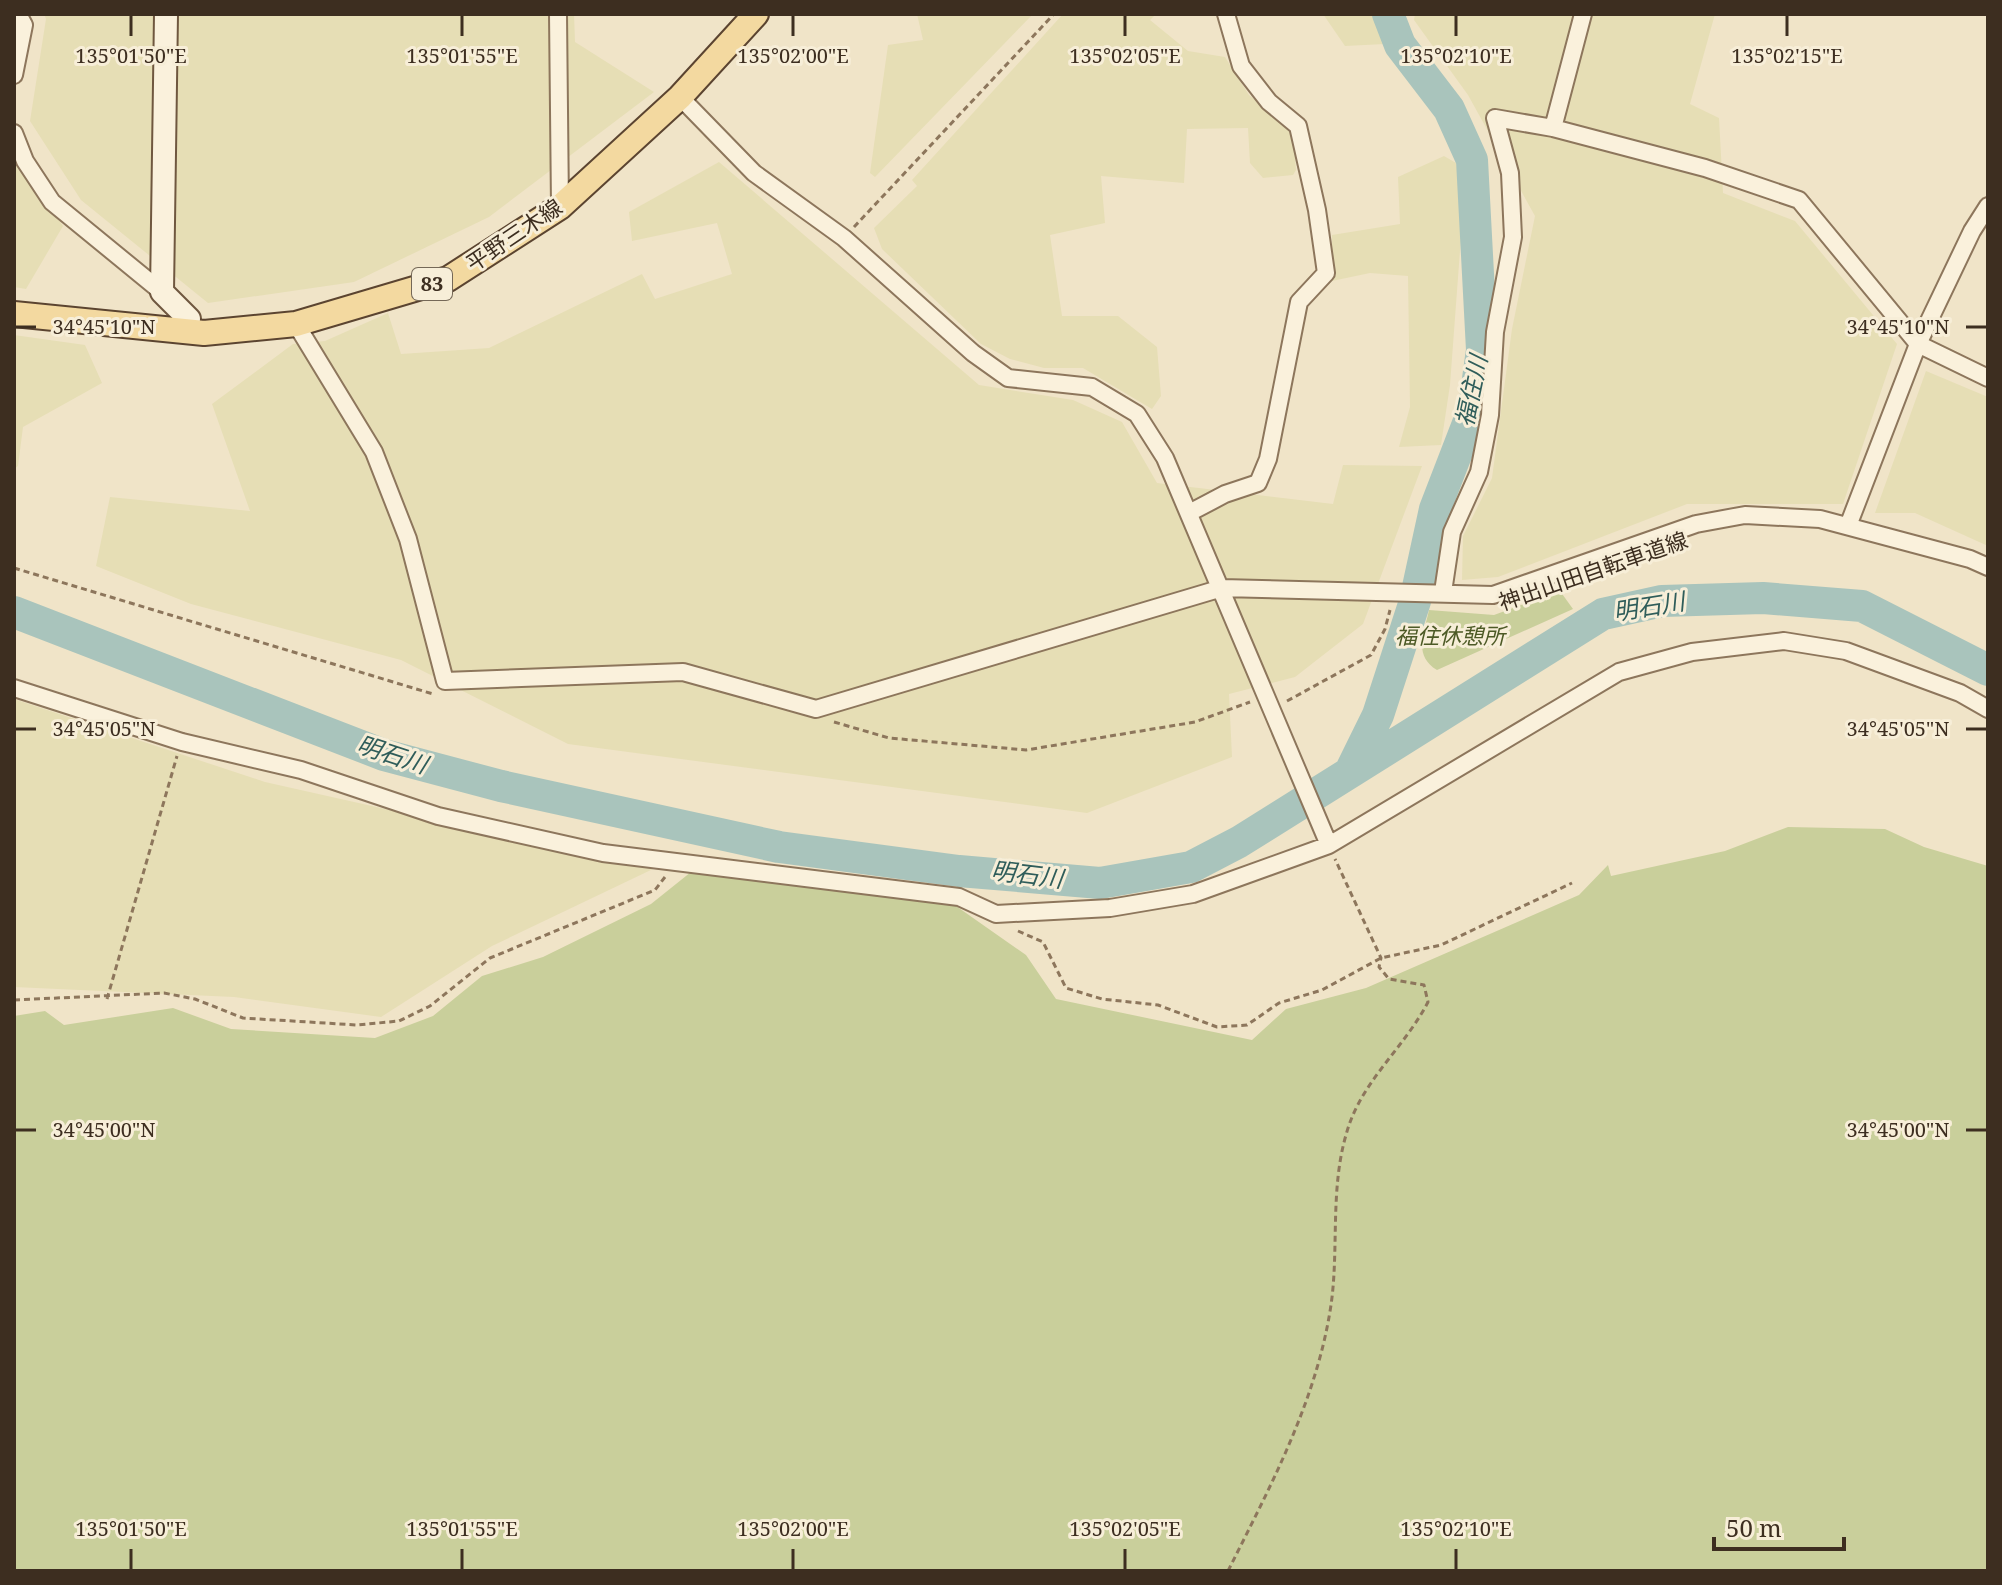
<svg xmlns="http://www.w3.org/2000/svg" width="2002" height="1585" viewBox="0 0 2002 1585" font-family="'Noto Serif','Noto Sans JP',serif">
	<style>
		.farmland { fill: #e6deb5 }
		.green { fill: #c9cf9b }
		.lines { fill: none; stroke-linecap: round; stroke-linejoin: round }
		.river { stroke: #a9c4bc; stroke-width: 32 }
		.minor-casing { stroke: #8d765c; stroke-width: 20 }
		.secondary-casing { stroke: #6f573f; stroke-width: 26 }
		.primary-casing { stroke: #5b4430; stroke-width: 28 }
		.path { stroke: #8d765c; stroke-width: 3; stroke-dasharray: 6 4; stroke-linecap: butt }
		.minor { stroke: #faf1dc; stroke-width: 16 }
		.secondary { stroke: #faf1dc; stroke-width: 22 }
		.primary { stroke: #f3d9a0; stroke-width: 24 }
		.ticks { fill: none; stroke: #3d2e20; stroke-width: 3 }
		.labels { text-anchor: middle; stroke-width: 6; stroke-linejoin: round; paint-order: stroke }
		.shield { fill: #f7eed8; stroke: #756857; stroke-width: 2 }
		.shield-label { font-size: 20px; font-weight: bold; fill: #3d2e20 }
		.street-label { font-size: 22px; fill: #3d2e20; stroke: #f7eed8 }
		.park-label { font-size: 22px; font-style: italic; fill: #4d5a26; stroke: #f7eed8 }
		.water-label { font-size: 24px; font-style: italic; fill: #2f5d5a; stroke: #f7eed8 }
		.ticks-label { font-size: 20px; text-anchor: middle; fill: #3d2e20; stroke: #f7eed8; stroke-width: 6; stroke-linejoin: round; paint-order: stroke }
	</style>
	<rect width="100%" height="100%" fill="#f0e4c8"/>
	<!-- farmland -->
	<path class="farmland" d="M 44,14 L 574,14 L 575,42 L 654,92 L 489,217 L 354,282 L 208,303 L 81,200 L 30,121 L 46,19 Z
		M 917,14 L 1033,14 L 875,177 L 870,173 L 888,45 L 923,40 Z
		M 1063,14 L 1156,14 L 1150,20 L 1188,51 L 1225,57 L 1249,95 L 1293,131 L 1296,170 L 1293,175 L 1263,178 L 1250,163 L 1248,128 L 1187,129 L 1184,183 L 1101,176 L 1105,223 L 1050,235 L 1062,316 L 1118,316 L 1157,347 L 1161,396 L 1152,409 L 1083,368 L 1044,368 L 1010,359 L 981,344 L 882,249 L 874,228 L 917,186 L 912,180 Z
		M 1323,14 L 1377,14 L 1385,44 L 1345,46 Z
		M 1415,14 L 1715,14 L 1690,104 L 1719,118 L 1723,193 L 1795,221 L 1897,344 L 1843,504 L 1687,504 L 1498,577 L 1462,580 L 1463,536 L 1492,478 L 1512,329 L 1535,216 L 1468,95 L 1414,20 Z
		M 14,154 L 63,226 L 26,289 L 14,287 Z
		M 1444,156 L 1456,163 L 1464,197 L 1450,385 L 1441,445 L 1399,447 L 1410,407 L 1408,276 L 1370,273 L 1332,281 L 1332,235 L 1400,224 L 1398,177 Z
		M 719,162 L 979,385 L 1073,400 L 1122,422 L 1157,483 L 1333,504 L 1343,465 L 1422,466 L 1363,624 L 1295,677 L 1229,694 L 1232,757 L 1087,813 L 568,744 L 401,660 L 191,604 L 96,566 L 110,497 L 250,511 L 212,404 L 293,344 L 325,341 L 388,313 L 401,354 L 489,348 L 642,274 L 655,299 L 732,274 L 717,223 L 632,241 L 629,212 Z
		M 14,335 L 85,345 L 102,383 L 23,427 L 18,466 L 14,469 Z
		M 1926,371 L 1988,397 L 1988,546 L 1915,513 L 1875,513 Z
		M 14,699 L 265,782 L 653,869 L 492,946 L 381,1017 L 234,997 L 14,987 Z"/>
	<!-- green -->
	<path class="green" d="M 1560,591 L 1573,609 L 1437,670 C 1413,655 1424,634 1429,610 L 1494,615 Z
		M 1788,827 L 1885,829 L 1924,847 L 1988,866 L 1988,1571 L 14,1571 L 14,1016 L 45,1011 L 64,1025 L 173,1008 L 231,1029 L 375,1038 L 433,1016 L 482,976 L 543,957 L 651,904 L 691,872 L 956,906 L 1026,955 L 1056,999 L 1252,1040 L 1286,1009 L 1366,988 L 1579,895 L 1608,865 L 1611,876 L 1725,851 Z"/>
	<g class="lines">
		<!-- river -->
		<path class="river" d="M 14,612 L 384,755 L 501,786 L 779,847 L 959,871 L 1100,883 L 1191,867 L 1239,842 L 1603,614 L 1662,601 L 1763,598 L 1862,606 L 1988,670
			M 1350,772 L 1378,715 L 1415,601 L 1435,509 L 1474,408 L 1482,350 L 1472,160 L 1449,109 L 1400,45 L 1388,14"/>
		<defs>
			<path id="minor" d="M 558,14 L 560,207
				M 14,75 L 24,25 L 18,14
				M 680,97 L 754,173 L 844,238 L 973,353 L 1008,378 L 1092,387 L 1137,414 L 1165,458 L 1329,845
				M 1553,128 L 1583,14
				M 14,133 L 25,161 L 52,202 L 162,292
				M 296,324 L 374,452 L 408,539 L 445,681 L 683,672 L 816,709 L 1222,588 L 1493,595 L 1696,524 L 1745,515 L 1820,519 L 1970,559 L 1988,567
				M 1189,513 L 1225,494 L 1258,483 L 1268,459 L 1299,302 L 1326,273 L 1317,210 L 1298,126 L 1269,102 L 1241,66 L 1226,14
				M 1848,526 L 1918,344 L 1972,231 L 1988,206
				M 1443,592 L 1452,532 L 1479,472 L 1490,415 L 1495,332 L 1513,237 L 1510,173 L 1495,118 L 1553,128 L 1705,168 L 1799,200 L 1918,344 L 1988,378
				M 14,688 L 182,742 L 301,770 L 438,816 L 603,853 L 959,897 L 996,914 L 1110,908 L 1193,894 L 1329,845 L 1619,672 L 1692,652 L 1784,641 L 1846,651 L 1960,693 L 1988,709"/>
			<path id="secondary" d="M 166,14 L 162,292 L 189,319"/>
			<path id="primary" d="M 14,314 L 204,333 L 296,324 L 448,279 L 560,207 L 680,97 L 756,14"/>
		</defs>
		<!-- minor casing -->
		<use href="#minor" class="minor-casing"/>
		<!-- secondary casing -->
		<use href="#secondary" class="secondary-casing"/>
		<!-- primary casing -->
		<use href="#primary" class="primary-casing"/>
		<!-- path -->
		<path class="path" d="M 854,227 L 1054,14
			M 14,568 L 433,694
			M 1287,701 L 1371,655 L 1385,629 L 1390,610
			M 834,722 L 889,738 L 1026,750 L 1195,722 L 1250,702
			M 1018,931 L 1043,942 L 1066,988 L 1102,999 L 1158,1005 L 1217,1027 L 1247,1025 L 1279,1003 L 1322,990 L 1381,958 L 1441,945 L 1572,883
			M 107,999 L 177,756
			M 14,1000 L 164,993 L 195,999 L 243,1018 L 357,1025 L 399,1021 L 430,1006 L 490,958 L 655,890 L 665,877
			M 1228,1571 C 1270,1487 1317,1400 1331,1305 C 1339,1250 1330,1190 1346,1135 C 1360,1082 1403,1050 1428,1002 L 1424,985 L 1389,979 L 1379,967 L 1381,958 L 1335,859"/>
		<!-- minor -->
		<use href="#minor" class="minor"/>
		<!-- secondary -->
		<use href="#secondary" class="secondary"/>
		<!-- primary -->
		<use href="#primary" class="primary"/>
	</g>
	<!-- ticks -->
	<path class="ticks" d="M 131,16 L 131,36M 462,16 L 462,36M 793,16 L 793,36M 1125,16 L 1125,36M 1456,16 L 1456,36M 1787,16 L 1787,36M 16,327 L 36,327M 1966,327 L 1986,327M 16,729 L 36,729M 1966,729 L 1986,729M 16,1130 L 36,1130M 1966,1130 L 1986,1130M 131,1549 L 131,1569M 462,1549 L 462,1569M 793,1549 L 793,1569M 1125,1549 L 1125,1569M 1456,1549 L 1456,1569"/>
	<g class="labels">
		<!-- shield labels -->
		<rect class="shield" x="412" y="268" width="40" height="32" rx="6"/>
		<g class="shield-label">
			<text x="432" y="291">83</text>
		</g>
		<!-- street labels -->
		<g class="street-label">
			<text transform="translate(514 235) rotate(-34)" y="8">平野三木線</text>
			<text transform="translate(1593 571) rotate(-19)" y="8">神出山田自転車道線</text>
		</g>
		<!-- park labels -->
		<g class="park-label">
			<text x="1450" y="644">福住休憩所</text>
		</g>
		<!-- water labels -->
		<g class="water-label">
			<text transform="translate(1472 391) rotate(-78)" y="8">福住川</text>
			<text transform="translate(1649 607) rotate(-9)" y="8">明石川</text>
			<text transform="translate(392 755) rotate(18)" y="8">明石川</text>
			<text transform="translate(1027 875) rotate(7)" y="8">明石川</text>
		</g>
	</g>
	<g class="ticks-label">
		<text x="131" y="63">135°01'50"E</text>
		<text x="462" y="63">135°01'55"E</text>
		<text x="793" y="63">135°02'00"E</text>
		<text x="1125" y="63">135°02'05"E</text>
		<text x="1456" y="63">135°02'10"E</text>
		<text x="1787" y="63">135°02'15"E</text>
		<text x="104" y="334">34°45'10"N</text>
		<text x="1898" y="334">34°45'10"N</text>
		<text x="104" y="736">34°45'05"N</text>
		<text x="1898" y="736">34°45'05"N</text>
		<text x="104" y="1137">34°45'00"N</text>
		<text x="1898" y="1137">34°45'00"N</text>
		<text x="131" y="1536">135°01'50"E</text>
		<text x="462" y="1536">135°01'55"E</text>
		<text x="793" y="1536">135°02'00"E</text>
		<text x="1125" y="1536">135°02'05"E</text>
		<text x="1456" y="1536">135°02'10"E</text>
	</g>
	<!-- border -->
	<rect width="2002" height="1585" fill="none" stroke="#3d2e20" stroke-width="32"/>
	<!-- scale -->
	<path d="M1714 1537v12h130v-12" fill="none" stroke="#3d2e20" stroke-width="4"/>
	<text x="1726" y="1537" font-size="24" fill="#3d2e20" stroke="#f7eed8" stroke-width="6" paint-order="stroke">50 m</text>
</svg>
